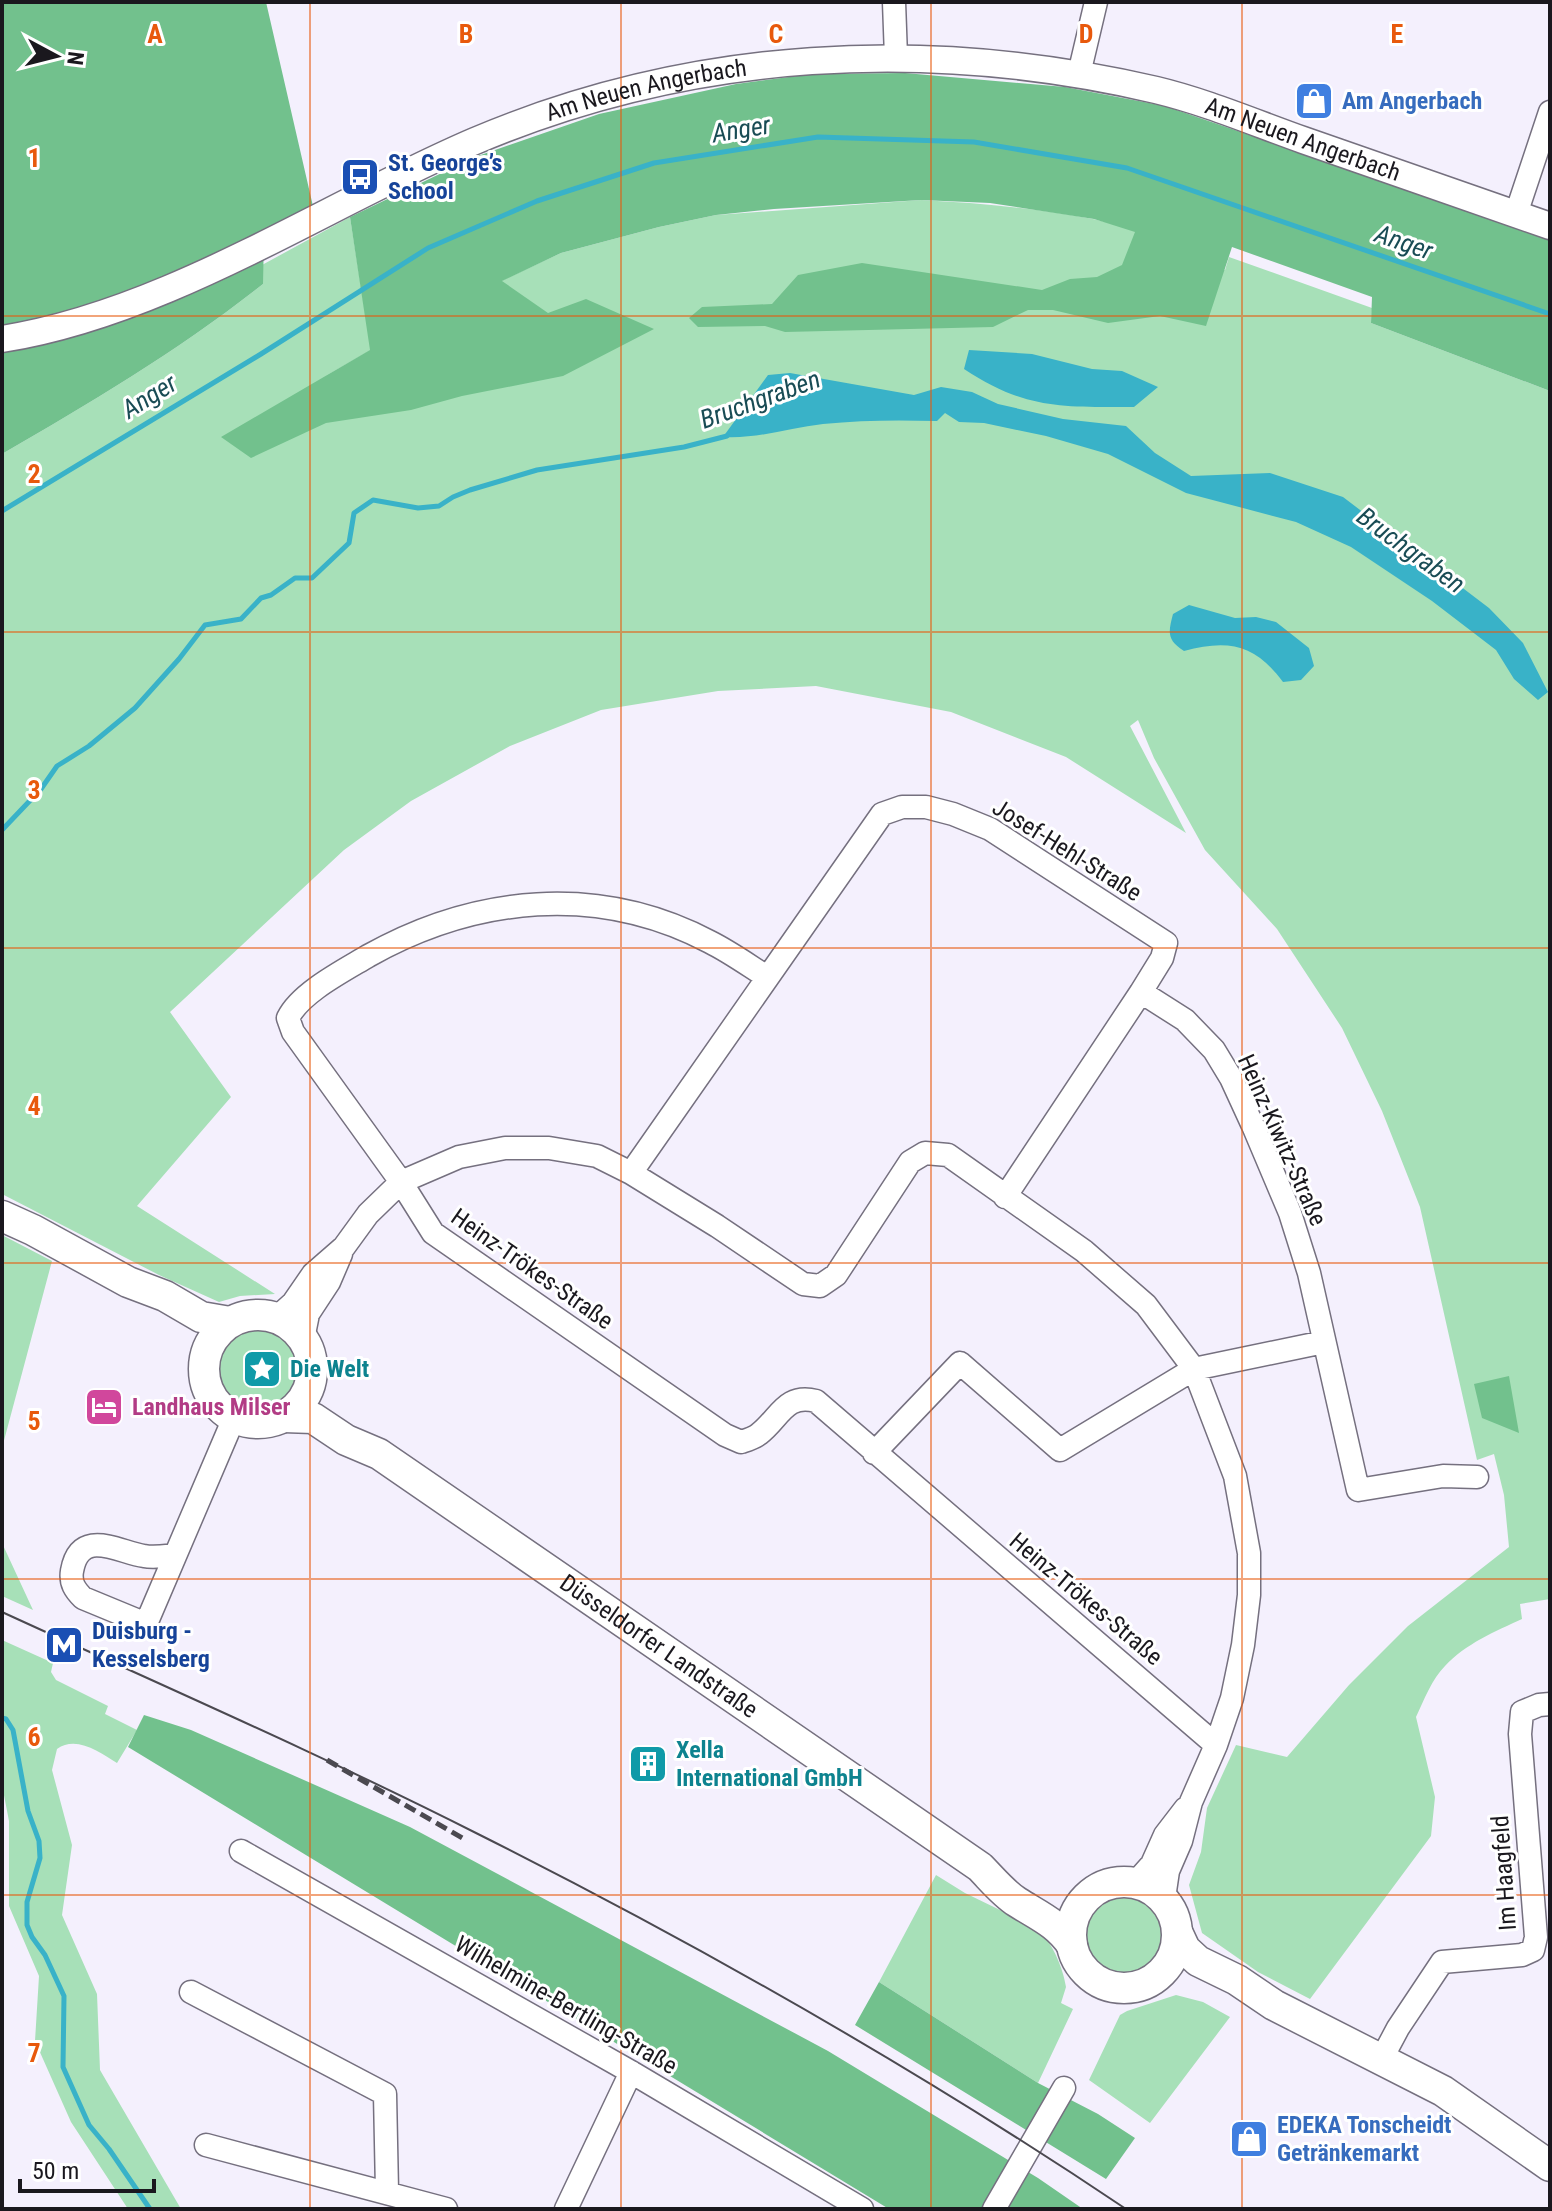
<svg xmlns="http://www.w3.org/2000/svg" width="1552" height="2211" viewBox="0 0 1552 2211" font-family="'Roboto Condensed',sans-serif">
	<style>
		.green { fill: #a7e0b8 }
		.forest { fill: #72c18d }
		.water { fill: #39b2c8 }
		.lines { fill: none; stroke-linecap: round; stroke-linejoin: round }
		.stream { stroke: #39b2c8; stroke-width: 5 }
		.minor-casing { stroke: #75707f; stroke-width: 25 }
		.tertiary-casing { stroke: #75707f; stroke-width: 29 }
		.secondary-casing { stroke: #75707f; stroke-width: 33 }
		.minor { stroke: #fff; stroke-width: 22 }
		.tertiary { stroke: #fff; stroke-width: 26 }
		.secondary { stroke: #fff; stroke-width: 30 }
		.tram { stroke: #4b4950; stroke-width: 2 }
		.rail { stroke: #4b4950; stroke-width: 5; stroke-dasharray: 12 6; stroke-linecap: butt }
		.grid { fill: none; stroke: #e8590c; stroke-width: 2; stroke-opacity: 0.55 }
		.labels { text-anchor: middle; stroke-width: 6; stroke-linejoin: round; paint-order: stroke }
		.street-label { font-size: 24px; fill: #1a181e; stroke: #fff }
		.shop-label { font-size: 24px; font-weight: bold; fill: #366cbe; stroke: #fff; text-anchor: start }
		.transit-label { font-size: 24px; font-weight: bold; fill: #164399; stroke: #fff; text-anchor: start }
		.culture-label { font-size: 24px; font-weight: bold; fill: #0d838f; stroke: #fff; text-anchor: start }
		.hotel-label { font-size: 24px; font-weight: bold; fill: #b23c85; stroke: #fff; text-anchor: start }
		.water-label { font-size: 26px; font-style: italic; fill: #194c55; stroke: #fff }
		.grid-label { font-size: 26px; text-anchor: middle; font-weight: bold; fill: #e8590c; stroke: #fff; stroke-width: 6; stroke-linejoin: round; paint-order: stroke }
	</style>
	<rect width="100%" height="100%" fill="#f4f0fd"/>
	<!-- green -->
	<path class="green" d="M 921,200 C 979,203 1036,208 1093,219 C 1138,228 1182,252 1225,270 L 1229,257 L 1372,308 L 1371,323 L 1550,391 L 1550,1599 L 1520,1604 L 1522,1619 C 1496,1631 1465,1644 1445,1666 C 1432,1679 1424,1700 1416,1717 L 1435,1797 L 1431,1836 L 1310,1999 L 1258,1972 L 1202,1933 L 1189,1885 L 1201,1852 L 1207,1808 L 1236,1745 L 1287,1757 L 1349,1685 L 1408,1626 L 1509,1547 L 1504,1495 L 1494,1454 L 1477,1460 L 1420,1207 L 1382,1111 L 1342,1028 L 1277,929 L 1205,850 L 1154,758 L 1138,720 L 1130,726 L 1186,833 L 1066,757 L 951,712 L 816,686 L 718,691 L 601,710 L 510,746 L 411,801 L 344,850 L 170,1012 L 231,1097 L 137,1206 L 275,1294 L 240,1296 L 219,1302 L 159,1275 L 2,1194 L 2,454 C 92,402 181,349 263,284 L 262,265 L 350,217 L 371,350 L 324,377 L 501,281 L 561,253 L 659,227 L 716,215 Z
		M 2,1235 L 52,1261 L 2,1448 Z
		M215 1370a43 43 0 1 1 86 0a43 43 0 1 1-86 0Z
		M 2,1543 L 33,1610 L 2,1596 Z
		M 2,1640 L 53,1663 L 51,1672 L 56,1680 L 108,1706 L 105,1714 L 137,1730 L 117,1763 C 100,1752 76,1735 57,1749 L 52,1770 L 72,1845 L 62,1915 L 97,1994 L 100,2070 L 181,2209 L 128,2209 L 71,2122 L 35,2041 L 39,1976 L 9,1906 L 9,1821 L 2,1785 Z
		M 936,1875 L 965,1893 L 1035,1927 C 1051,1939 1063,1967 1066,1987 L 1061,2003 L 1073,2009 L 1038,2083 L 879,1982 Z
		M1081 1937a43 43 0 1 1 86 0a43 43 0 1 1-86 0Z
		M 1176,1995 L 1203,2002 L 1230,2017 L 1150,2123 L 1089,2080 L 1120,2015 L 1127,2011 Z"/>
	<!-- forest -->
	<path class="forest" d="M 2,2 L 266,2 L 315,215 L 264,238 L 263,284 C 181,349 92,402 2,454 Z
		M 905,73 L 1065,87 L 1165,106 L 1550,238 L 1550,391 L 1371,323 L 1372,297 L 1232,247 L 1206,326 L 1160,316 L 1108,323 L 1053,310 L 1028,310 L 993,327 L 785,332 L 765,326 L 698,327 L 689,318 L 702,307 L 772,304 L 798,275 L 862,263 L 1042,290 L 1070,279 L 1097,277 L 1122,265 L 1135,232 L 1094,219 L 990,203 L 921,200 L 774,209 L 716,215 L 659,227 L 561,253 L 502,281 L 548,313 L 586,299 L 654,329 L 563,376 L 462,396 L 411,410 L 326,423 L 251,458 L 221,437 L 370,350 L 350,217 L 475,157 L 599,114 L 736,84 L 812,74 Z
		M 1509,1376 L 1519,1433 L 1482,1418 L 1474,1384 Z
		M 144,1715 L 191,1730 L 410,1827 L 828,2051 L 1038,2178 L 1083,2209 L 889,2209 L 128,1747 Z
		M 879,1982 L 1038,2083 L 1098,2114 L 1135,2138 L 1106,2179 L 855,2025 Z"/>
	<!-- water -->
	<path class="water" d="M 969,350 L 1032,354 L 1092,369 L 1122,371 L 1158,387 L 1134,407 C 1063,407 1026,410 964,369 Z
		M 790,373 L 914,395 L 941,387 L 972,392 L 998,404 L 1063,419 L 1126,426 L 1155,453 L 1191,476 L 1270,473 L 1343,497 L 1489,608 L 1523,643 L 1548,692 L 1538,700 L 1514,679 L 1496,650 L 1432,601 L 1351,547 L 1296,522 L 1186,493 L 1108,454 L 1046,436 L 984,423 L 959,422 L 945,413 L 937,421 C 899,420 861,420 823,424 C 789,428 758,439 723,437 L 768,375 Z
		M 1189,605 L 1235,618 L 1256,617 L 1276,622 L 1309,648 L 1314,666 L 1301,680 L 1283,682 C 1255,644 1228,639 1184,651 C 1167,640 1168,633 1173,614 Z"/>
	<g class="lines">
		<!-- stream -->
		<path class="stream" d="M 2,511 L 261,354 L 428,248 L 537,201 L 654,163 L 818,137 L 974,142 L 1127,168 L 1550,314
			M 2,830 L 41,789 L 57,766 L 89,746 L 135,708 L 179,659 L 205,625 L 241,619 L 261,598 L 271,595 L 295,578 L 312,578 L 349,543 L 354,513 L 373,500 L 418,508 L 439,506 L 453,497 L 470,490 L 537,470 L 684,447 L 727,436
			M 2,1718 L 6,1719 L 13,1730 L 28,1811 L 39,1841 L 40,1858 L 27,1902 L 27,1925 L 32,1937 L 45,1955 L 64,1996 L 63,2067 L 89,2125 L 109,2149 L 150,2209"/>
		<defs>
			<path id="minor" d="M 894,2 L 896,57
				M 1079,74 L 1096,2
				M 1516,214 L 1550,112
				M 767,977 C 748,965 730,952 710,942 C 598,883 475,896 368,956 C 343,971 300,993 288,1018 L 293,1032 L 401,1182 L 433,1233 L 725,1435 L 741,1442 C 747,1440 754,1438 759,1434 C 780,1418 785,1393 816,1401 L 1216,1745
				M 1141,992 L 1185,1020 L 1214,1050 L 1231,1078 L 1254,1128 L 1290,1213 L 1309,1273 L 1358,1490 L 1443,1476 L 1477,1477
				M 631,1173 L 882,814 L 902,807 L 926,807 L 953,814 L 990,829 L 1166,943 L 1162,958 L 1141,992 L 1005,1197
				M 270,1316 L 283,1312 L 293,1303 L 313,1274 L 344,1247 L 368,1214 L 401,1182 L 459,1157 L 505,1148 L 549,1148 L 597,1156 L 631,1173 L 717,1226 L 803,1284 L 820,1286 L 836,1275 L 910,1162 L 925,1153 L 948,1155 L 1084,1251 L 1146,1305 L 1194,1369 L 1235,1476 L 1249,1553 L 1249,1595 L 1243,1645 L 1232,1698 L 1216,1745 L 1191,1802 L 1181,1841 L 1168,1871 L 1164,1898
				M 303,1339 L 308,1314 L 329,1282 L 341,1254
				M 874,1453 L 960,1363 L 1060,1450 L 1194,1369 L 1324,1342
				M 175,1555 C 165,1556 154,1558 144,1556 C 118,1552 80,1527 72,1571 C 70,1583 75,1590 83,1598 L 146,1624 L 234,1418
				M 241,1851 L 631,2072 L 862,2209
				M 1136,1882 L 1152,1864 L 1165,1835 L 1185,1809
				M 191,1992 L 385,2094 L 387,2191
				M 1382,2058 L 1398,2028 L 1442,1962 L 1522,1955 L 1533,1950 L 1536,1937 L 1520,1734 L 1522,1712 L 1539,1705 L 1550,1704
				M 206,2145 L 446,2209
				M 566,2209 L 631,2072
				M 994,2209 L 1064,2088"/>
			<g id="tertiary">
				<path id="s1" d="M 2,339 C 167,313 323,206 475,141 C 692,49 928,37 1156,90 C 1206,102 1255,123 1303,140 C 1385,169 1468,197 1550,226"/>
			</g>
			<g id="secondary">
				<path d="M 2,1216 L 33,1230 L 128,1282 L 165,1296 L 201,1317 L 230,1322"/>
				<circle cx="258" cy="1369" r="54"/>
				<path id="s2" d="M 284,1417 L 313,1418 L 346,1440 L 379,1454 L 980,1867 C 991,1878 1003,1893 1017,1902 C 1039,1916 1057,1923 1072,1945"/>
				<circle cx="1124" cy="1935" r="53"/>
				<path d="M 1178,1934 L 1185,1949 L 1198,1961 L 1237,1980 L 1274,2005 L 1443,2091 L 1550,2166"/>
			</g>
		</defs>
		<!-- minor casing -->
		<use href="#minor" class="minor-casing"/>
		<!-- tertiary casing -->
		<use href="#tertiary" class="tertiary-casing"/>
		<!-- secondary casing -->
		<use href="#secondary" class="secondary-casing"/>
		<!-- minor -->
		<use href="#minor" class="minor"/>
		<!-- tertiary -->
		<use href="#tertiary" class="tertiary"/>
		<!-- secondary -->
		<use href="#secondary" class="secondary"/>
		<!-- tram -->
		<path class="tram" d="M 2,1612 C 161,1685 322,1755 478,1834 C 701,1946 919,2070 1126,2209"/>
		<!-- rail -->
		<path class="rail" d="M 327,1760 L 464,1839"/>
	</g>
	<!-- grid -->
	<path class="grid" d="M 310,2 L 310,2209M 621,2 L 621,2209M 931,2 L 931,2209M 1242,2 L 1242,2209M 2,316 L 1550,316M 2,632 L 1550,632M 2,948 L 1550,948M 2,1263 L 1550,1263M 2,1579 L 1550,1579M 2,1895 L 1550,1895"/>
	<!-- icons -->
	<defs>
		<symbol id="shop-square" viewBox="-11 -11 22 22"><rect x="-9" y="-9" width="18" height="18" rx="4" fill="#3f7fe0" stroke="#fff"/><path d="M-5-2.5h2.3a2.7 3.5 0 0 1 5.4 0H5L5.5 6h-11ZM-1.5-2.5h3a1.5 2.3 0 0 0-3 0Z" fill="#fff"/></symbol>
		<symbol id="bus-square" viewBox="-11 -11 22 22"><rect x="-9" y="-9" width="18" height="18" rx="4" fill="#1a4fb4" stroke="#fff"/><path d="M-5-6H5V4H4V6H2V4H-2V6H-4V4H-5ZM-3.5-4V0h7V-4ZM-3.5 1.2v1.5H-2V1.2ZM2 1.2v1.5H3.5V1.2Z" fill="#fff"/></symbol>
		<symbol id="sight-square" viewBox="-11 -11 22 22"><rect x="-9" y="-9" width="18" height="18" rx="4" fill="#0f9aa8" stroke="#fff"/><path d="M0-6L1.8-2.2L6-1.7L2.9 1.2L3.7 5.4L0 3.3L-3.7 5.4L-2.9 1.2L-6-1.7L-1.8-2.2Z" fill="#fff"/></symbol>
		<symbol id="hotel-square" viewBox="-11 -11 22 22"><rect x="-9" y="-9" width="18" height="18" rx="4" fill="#d1479c" stroke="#fff"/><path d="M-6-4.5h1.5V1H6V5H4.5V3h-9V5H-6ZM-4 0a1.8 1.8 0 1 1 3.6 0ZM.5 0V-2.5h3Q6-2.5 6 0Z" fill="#fff"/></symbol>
		<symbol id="metro-square" viewBox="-11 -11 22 22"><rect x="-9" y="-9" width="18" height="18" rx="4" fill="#1a4fb4" stroke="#fff"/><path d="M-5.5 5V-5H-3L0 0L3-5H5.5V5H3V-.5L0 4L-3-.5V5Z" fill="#fff"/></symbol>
		<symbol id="building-square" viewBox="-11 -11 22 22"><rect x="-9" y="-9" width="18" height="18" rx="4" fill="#0f9aa8" stroke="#fff"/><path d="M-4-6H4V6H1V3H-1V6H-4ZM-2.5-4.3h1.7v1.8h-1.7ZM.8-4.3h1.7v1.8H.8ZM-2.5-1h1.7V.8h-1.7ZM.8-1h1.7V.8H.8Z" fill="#fff"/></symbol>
	</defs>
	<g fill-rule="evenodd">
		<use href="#shop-square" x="1292" y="79" width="44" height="44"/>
		<use href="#bus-square" x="338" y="155" width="44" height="44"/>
		<use href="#sight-square" x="240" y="1347" width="44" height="44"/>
		<use href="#hotel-square" x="82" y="1385" width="44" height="44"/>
		<use href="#metro-square" x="42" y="1623" width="44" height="44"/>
		<use href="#building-square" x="626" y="1742" width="44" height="44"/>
		<use href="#shop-square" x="1227" y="2117" width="44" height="44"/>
	</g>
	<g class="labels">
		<!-- street labels -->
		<g class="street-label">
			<text dy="8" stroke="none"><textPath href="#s1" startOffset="694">Am Neuen Angerbach</textPath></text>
			<text dy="8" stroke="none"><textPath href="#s1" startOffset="1364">Am Neuen Angerbach</textPath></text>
			<text transform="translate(1067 850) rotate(32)" y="8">Josef-Hehl-Straße</text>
			<text transform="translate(1282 1140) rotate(66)" y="8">Heinz-Kiwitz-Straße</text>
			<text transform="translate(532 1269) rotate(35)" y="8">Heinz-Trökes-Straße</text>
			<text transform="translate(1086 1599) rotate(40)" y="8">Heinz-Trökes-Straße</text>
			<text dy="8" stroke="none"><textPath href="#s2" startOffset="444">Düsseldorfer Landstraße</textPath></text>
			<text transform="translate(1504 1873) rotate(-94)" y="8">Im Haagfeld</text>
			<text transform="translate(566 2005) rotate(30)" y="8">Wilhelmine-Bertling-Straße</text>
		</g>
		<!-- shop labels -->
		<g class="shop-label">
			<text x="1342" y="109">Am Angerbach</text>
			<text x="1277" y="2133">EDEKA Tonscheidt<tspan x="1277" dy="28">Getränkemarkt</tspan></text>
		</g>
		<!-- transit labels -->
		<g class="transit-label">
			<text x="388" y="171">St. George’s<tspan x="388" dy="28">School</tspan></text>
			<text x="92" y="1639">Duisburg -<tspan x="92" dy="28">Kesselsberg</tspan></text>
		</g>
		<!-- culture labels -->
		<g class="culture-label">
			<text x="290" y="1377">Die Welt</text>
			<text x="676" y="1758">Xella<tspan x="676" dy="28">International GmbH</tspan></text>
		</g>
		<!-- hotel labels -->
		<g class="hotel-label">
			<text x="132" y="1415">Landhaus Milser</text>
		</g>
		<!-- water labels -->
		<g class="water-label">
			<text transform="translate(741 129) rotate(-9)" y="9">Anger</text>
			<text transform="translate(1404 242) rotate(19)" y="9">Anger</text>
			<text transform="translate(149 396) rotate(-32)" y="9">Anger</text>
			<text transform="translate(760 399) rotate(-20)" y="9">Bruchgraben</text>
			<text transform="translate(1411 550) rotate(36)" y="9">Bruchgraben</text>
		</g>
	</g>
	<g class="grid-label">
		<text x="155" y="43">A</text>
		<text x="466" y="43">B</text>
		<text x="776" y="43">C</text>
		<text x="1086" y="43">D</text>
		<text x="1397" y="43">E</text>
		<text x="34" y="167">1</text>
		<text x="34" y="483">2</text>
		<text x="34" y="799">3</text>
		<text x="34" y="1115">4</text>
		<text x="34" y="1430">5</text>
		<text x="34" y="1746">6</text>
		<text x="34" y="2062">7</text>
	</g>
	<!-- border -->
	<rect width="1552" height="2211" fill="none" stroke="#1a181e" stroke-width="8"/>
	<!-- north arrow -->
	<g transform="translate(56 56) rotate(97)" stroke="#ffffff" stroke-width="6" paint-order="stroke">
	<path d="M0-6L14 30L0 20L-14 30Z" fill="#1a181e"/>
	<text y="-12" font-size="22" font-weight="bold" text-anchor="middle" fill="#1a181e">N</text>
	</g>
	<!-- scale -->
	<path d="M20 2179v12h134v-12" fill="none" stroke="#1a181e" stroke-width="4"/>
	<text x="32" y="2179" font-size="24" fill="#1a181e" stroke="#ffffff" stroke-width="6" paint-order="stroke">50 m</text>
</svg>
